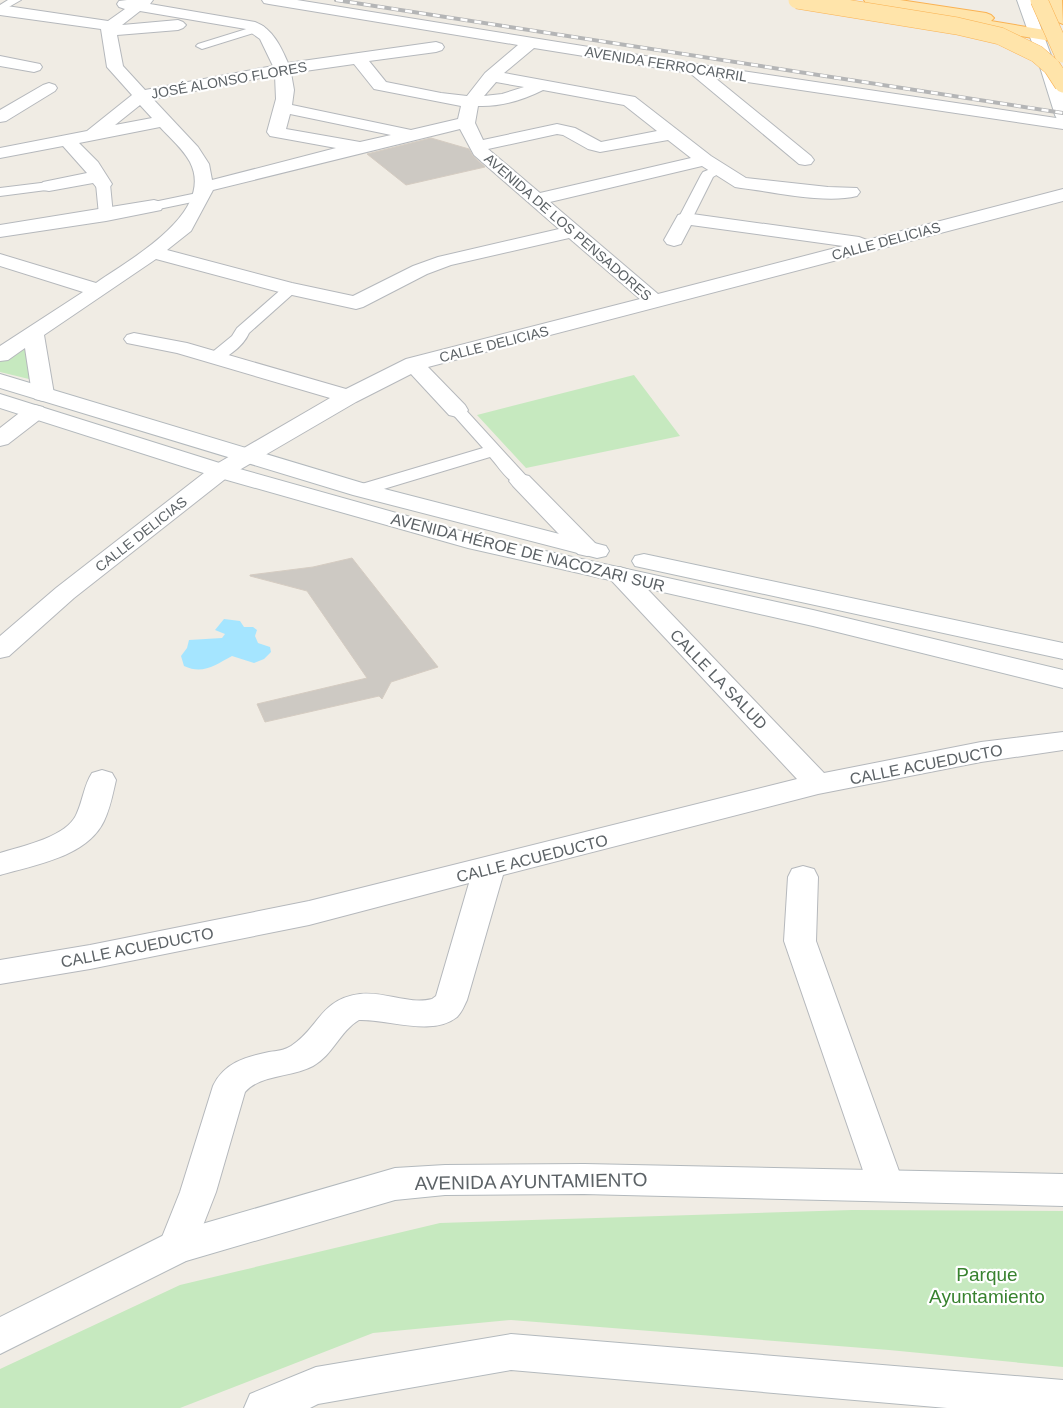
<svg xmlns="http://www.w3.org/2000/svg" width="1063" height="1408" viewBox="0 0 1063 1408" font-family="Helvetica,sans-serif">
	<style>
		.green { fill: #c6e9bf }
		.water { fill: #a5e5ff }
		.building { fill: #cdc9c3; stroke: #d5ccc2 }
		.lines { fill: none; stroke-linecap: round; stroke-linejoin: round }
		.pedestrian-casing { stroke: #b5b8bc; stroke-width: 2 }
		.minor-casing { stroke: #b5b8bc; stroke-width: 2 }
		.secondary-casing { stroke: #b3b9bd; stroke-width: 2 }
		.primary-casing { stroke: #fab253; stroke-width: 2 }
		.pedestrian { fill: #fff; fill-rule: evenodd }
		.minor { fill: #fff; fill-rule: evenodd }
		.secondary { fill: #fff; fill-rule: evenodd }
		.primary { fill: #ffe4aa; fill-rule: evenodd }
		.rail-casing { stroke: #b4b5b6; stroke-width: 4 }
		.rail { stroke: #fff; stroke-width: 2.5; stroke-dasharray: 7; stroke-linecap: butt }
		.primary-bridge-casing { stroke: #fab253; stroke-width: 18; stroke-linecap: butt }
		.primary-bridge { stroke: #ffe4aa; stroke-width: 17 }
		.labels { text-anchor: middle; stroke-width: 4.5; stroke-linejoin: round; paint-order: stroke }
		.far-street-label { font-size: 14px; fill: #5c6266; stroke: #fff }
		.street-label { font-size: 16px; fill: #5c6266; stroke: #fff }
		.near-street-label { font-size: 19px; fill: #5c6266; stroke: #fff }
		.near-park-label { font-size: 19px; fill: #38822f; stroke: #fff }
	</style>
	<rect width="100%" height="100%" fill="#f0ece4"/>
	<!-- green -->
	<path class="green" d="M 28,340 L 33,380 L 0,372 L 0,358 Z
		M 634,375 L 680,436 L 526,468 L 477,415 Z
		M 852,1210 L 1063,1211 L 1063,1367 L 889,1350 L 511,1320 L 373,1333 L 180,1408 L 0,1408 L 0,1369 L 180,1285 L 440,1223 Z"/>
	<!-- water -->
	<path class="water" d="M 224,619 L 240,621 L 244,627 L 253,627 L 257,630 L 255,636 L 258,643 L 270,647 L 271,652 L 264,659 L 254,663 L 232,656 C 215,665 203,675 184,666 L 181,656 L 187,648 L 189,640 L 222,638 L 225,634 L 215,630 Z"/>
	<!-- building -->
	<path class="building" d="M 431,138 L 469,149 L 473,156 L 485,167 L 406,185 L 367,154 Z
		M 352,558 L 438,667 L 391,682 L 382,699 L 379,696 L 265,722 L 257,704 L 367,678 L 307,591 L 250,576 L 250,575 L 313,567 Z"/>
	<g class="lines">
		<defs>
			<path id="pedestrian" d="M 8,0 L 21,0 L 0,12 L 0,5 Z
				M 259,25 L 263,26 L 265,28 L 263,30 L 202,49 L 196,46 L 198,44 Z
				M 718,166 L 725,170 L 713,177 L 692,219 L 685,223 L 680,222 L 678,219 L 701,175 L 703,172 Z
				M 103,180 L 110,184 L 113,215 L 106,219 L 99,215 L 96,184 Z
				M 49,182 L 56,186 L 54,189 L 0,196 L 0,188 Z
				M 202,192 L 207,193 L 209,196 L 207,199 L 154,210 L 147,206 L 149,203 Z
				M 290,285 L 295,286 L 297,289 L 295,292 L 249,333 C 244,345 223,364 210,360 L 207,357 L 210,354 L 232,336 L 237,328 L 285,286 Z
				M 457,405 L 463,407 L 527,477 L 530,481 L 527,485 C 511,489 500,468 490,457 L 367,494 L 361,495 L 355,494 L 352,490 L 355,486 L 483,448 L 449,410 L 451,407 Z"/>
			<path id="minor" d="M 127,0 L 153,0 L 150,4 L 255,22 C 273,29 281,47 288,63 L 436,42 L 442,44 L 444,47 L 442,50 L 436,52 L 369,61 L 386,82 L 441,93 L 467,96 L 485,73 L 518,45 L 269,4 L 264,3 L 262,0 L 297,0 L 695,64 L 1063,119 L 1063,129 L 714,77 L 811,156 L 814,160 L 811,164 L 805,165 L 799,164 L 690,73 L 534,48 L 504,73 L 635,97 L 711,156 L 746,178 L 828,187 L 857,188 L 860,192 L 857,196 C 825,204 775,192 741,188 L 735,187 L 702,166 L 550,202 L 658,294 L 843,246 L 691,225 L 681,244 L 674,246 L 667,244 L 664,240 L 678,215 L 685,213 L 859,237 L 867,240 L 1063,189 L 1063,201 L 428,367 L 465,405 L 468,410 L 465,415 L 457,417 L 449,415 L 411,374 L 356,402 L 229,476 L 74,598 L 9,656 L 0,658 L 0,636 L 56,588 L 213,466 L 330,398 L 177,353 L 127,343 L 124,339 L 127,335 L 134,333 L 187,343 L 346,389 L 406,359 L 640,299 L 569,238 L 451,265 L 427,274 L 363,307 L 356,309 L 283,293 L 156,259 L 44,335 L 54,394 L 51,399 L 43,401 L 35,399 L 32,394 L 25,348 L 8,360 L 0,361 L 0,346 L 83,292 L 0,266 L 0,254 L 96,283 C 130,259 216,213 190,162 C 183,149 170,138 160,127 L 79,143 L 98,162 L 112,184 L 109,188 L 103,189 L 97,188 L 93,183 L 49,191 L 43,190 L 40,186 L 43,182 L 87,173 L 63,146 L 0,158 L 0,148 L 87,131 L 132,95 L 107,67 L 101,29 L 0,15 L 0,5 L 108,21 L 125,9 L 119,7 L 117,4 L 119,1 ZM 140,11 L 246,29 L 260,39 L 273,66 L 145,90 L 123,66 L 117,35 L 178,30 L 183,28 L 186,25 L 183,22 L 178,20 L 122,25 ZM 354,64 L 374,89 L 461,106 L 458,119 L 411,130 L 292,105 L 294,90 L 291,73 ZM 275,75 L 276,99 L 267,132 L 270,136 L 336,148 L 212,180 L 209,164 L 198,147 L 153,99 ZM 496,82 L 524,87 L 502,94 L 484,96 ZM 543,90 L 624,105 L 657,131 L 601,142 L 575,128 L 557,124 L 483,140 L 475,123 L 478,106 C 501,107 523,100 543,90 ZM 140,105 L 152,118 L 115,125 ZM 290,114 L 391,135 L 360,142 L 286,129 ZM 460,129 L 474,155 L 559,229 L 438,257 L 413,266 L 353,296 L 292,283 L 167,250 L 191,231 L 213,190 ZM 557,134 L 563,135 L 588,149 L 600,152 L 668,140 L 691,158 L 540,193 L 488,149 Z
				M 0,56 L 40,64 L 42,67 L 40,70 L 34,72 L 0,66 Z
				M 49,83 L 55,85 L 57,88 L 55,91 L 6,121 L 0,122 L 0,110 L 43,85 Z
				M 154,200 L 161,202 L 163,206 L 161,210 L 106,221 L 0,237 L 0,225 Z
				M 35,405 L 43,407 L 46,412 L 43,417 L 8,444 L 0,446 L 0,428 L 27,407 Z
				M 521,474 L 529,476 L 596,544 L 599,549 L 596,554 L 587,556 L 578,554 L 513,486 L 509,481 L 513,476 Z
				M 620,567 L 629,570 L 824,773 L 981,742 L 1063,732 L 1063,750 L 981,762 L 818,794 L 503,875 L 467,1000 C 464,1006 462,1012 457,1017 C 432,1037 388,1019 359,1020 C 340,1031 333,1055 313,1066 C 293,1077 259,1075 245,1092 L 216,1192 L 190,1259 L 177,1264 L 164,1259 L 158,1247 L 180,1192 L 213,1086 C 224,1063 245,1057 269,1052 C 277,1051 285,1050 291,1046 C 319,1028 320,999 360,994 C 384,991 409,1005 432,999 L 436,996 L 469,883 L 309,925 L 90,969 L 0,984 L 0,960 L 90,945 L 309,901 L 797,779 L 611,580 L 607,575 L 611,570 Z
				M 102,770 L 112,773 L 116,780 C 113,793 110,809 104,821 C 87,857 34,865 0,875 L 0,853 C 22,846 68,837 77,813 C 83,800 84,785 92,773 Z
				M 803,866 L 814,869 L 818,877 L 816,941 L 904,1185 L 899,1196 L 886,1201 L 873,1196 L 868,1185 L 784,941 L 788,877 L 792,869 Z"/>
			<path id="secondary" d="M 1017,0 L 1031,0 L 1063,89 L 1063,120 L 1057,119 L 1055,115 L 1035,51 Z
				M 0,374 L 369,485 L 606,546 L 609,551 L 606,556 L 597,558 L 353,495 L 0,388 Z
				M 0,394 L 229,466 L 482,537 L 813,610 L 1063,670 L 1063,688 L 813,626 L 468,548 L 213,476 L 0,408 Z
				M 644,554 L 1063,643 L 1063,659 L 635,566 L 632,561 L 635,556 Z
				M 584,1164 L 1063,1174 L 1063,1206 L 584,1194 L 445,1195 L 395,1200 L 186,1261 L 0,1354 L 0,1317 L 164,1235 L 395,1168 L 445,1165 Z
				M 511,1334 L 1063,1380 L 1063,1408 L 947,1408 L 511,1370 L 318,1404 L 310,1408 L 244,1408 L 250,1394 L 316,1367 Z"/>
			<path id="primary" d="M 864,0 L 900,0 L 986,13 L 991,15 L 994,18 L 991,21 L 1063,33 L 1063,43 L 966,27 L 961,25 L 958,22 L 961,19 L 871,4 L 866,3 Z
				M 1048,0 L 1062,0 L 1063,24 L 1058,22 Z"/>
		</defs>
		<!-- pedestrian casing -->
		<use href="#pedestrian" class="pedestrian-casing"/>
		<!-- minor casing -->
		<use href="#minor" class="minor-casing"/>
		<!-- secondary casing -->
		<use href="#secondary" class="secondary-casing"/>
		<!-- primary casing -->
		<use href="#primary" class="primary-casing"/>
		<!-- pedestrian -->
		<use href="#pedestrian" class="pedestrian"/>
		<!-- minor -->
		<use href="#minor" class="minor"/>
		<!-- secondary -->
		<use href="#secondary" class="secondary"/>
		<!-- primary -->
		<use href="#primary" class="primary"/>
		<defs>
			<path id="rail" d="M 336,0 L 1063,113"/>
		</defs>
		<!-- rail casing -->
		<use href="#rail" class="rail-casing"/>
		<!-- rail -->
		<use href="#rail" class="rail"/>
		<defs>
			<path id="primary-bridge" d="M 797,0 L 957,26 L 1000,36 L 1037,54 L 1052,67 L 1063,84
				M 1039,0 L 1063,54"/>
		</defs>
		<!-- primary-bridge casing -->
		<use href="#primary-bridge" class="primary-bridge-casing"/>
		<!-- primary-bridge -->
		<use href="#primary-bridge" class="primary-bridge"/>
	</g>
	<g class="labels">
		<!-- far-street labels -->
		<g class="far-street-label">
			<text transform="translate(666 64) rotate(9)" y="5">AVENIDA FERROCARRIL</text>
			<text transform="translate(229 80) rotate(-10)" y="5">JOSÉ ALONSO FLORES</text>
			<text transform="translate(568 227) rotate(41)" y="5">AVENIDA DE LOS PENSADORES</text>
			<text transform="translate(886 241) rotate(-15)" y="5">CALLE DELICIAS</text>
			<text transform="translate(494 344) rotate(-14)" y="5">CALLE DELICIAS</text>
			<text transform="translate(141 534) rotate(-38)" y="5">CALLE DELICIAS</text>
		</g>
		<!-- street labels -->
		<g class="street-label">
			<text transform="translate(528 552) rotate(14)" y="6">AVENIDA HÉROE DE NACOZARI SUR</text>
			<text transform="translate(719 679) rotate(46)" y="6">CALLE LA SALUD</text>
			<text transform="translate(926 764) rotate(-11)" y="6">CALLE ACUEDUCTO</text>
			<text transform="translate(532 858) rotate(-14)" y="6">CALLE ACUEDUCTO</text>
			<text transform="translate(137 947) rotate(-11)" y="6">CALLE ACUEDUCTO</text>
		</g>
		<!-- near-street labels -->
		<g class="near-street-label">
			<text transform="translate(531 1181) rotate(-1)" y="7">AVENIDA AYUNTAMIENTO</text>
		</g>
		<!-- near-park labels -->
		<g class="near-park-label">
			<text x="987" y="1281">Parque<tspan x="987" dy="22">Ayuntamiento</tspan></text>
		</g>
	</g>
</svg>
